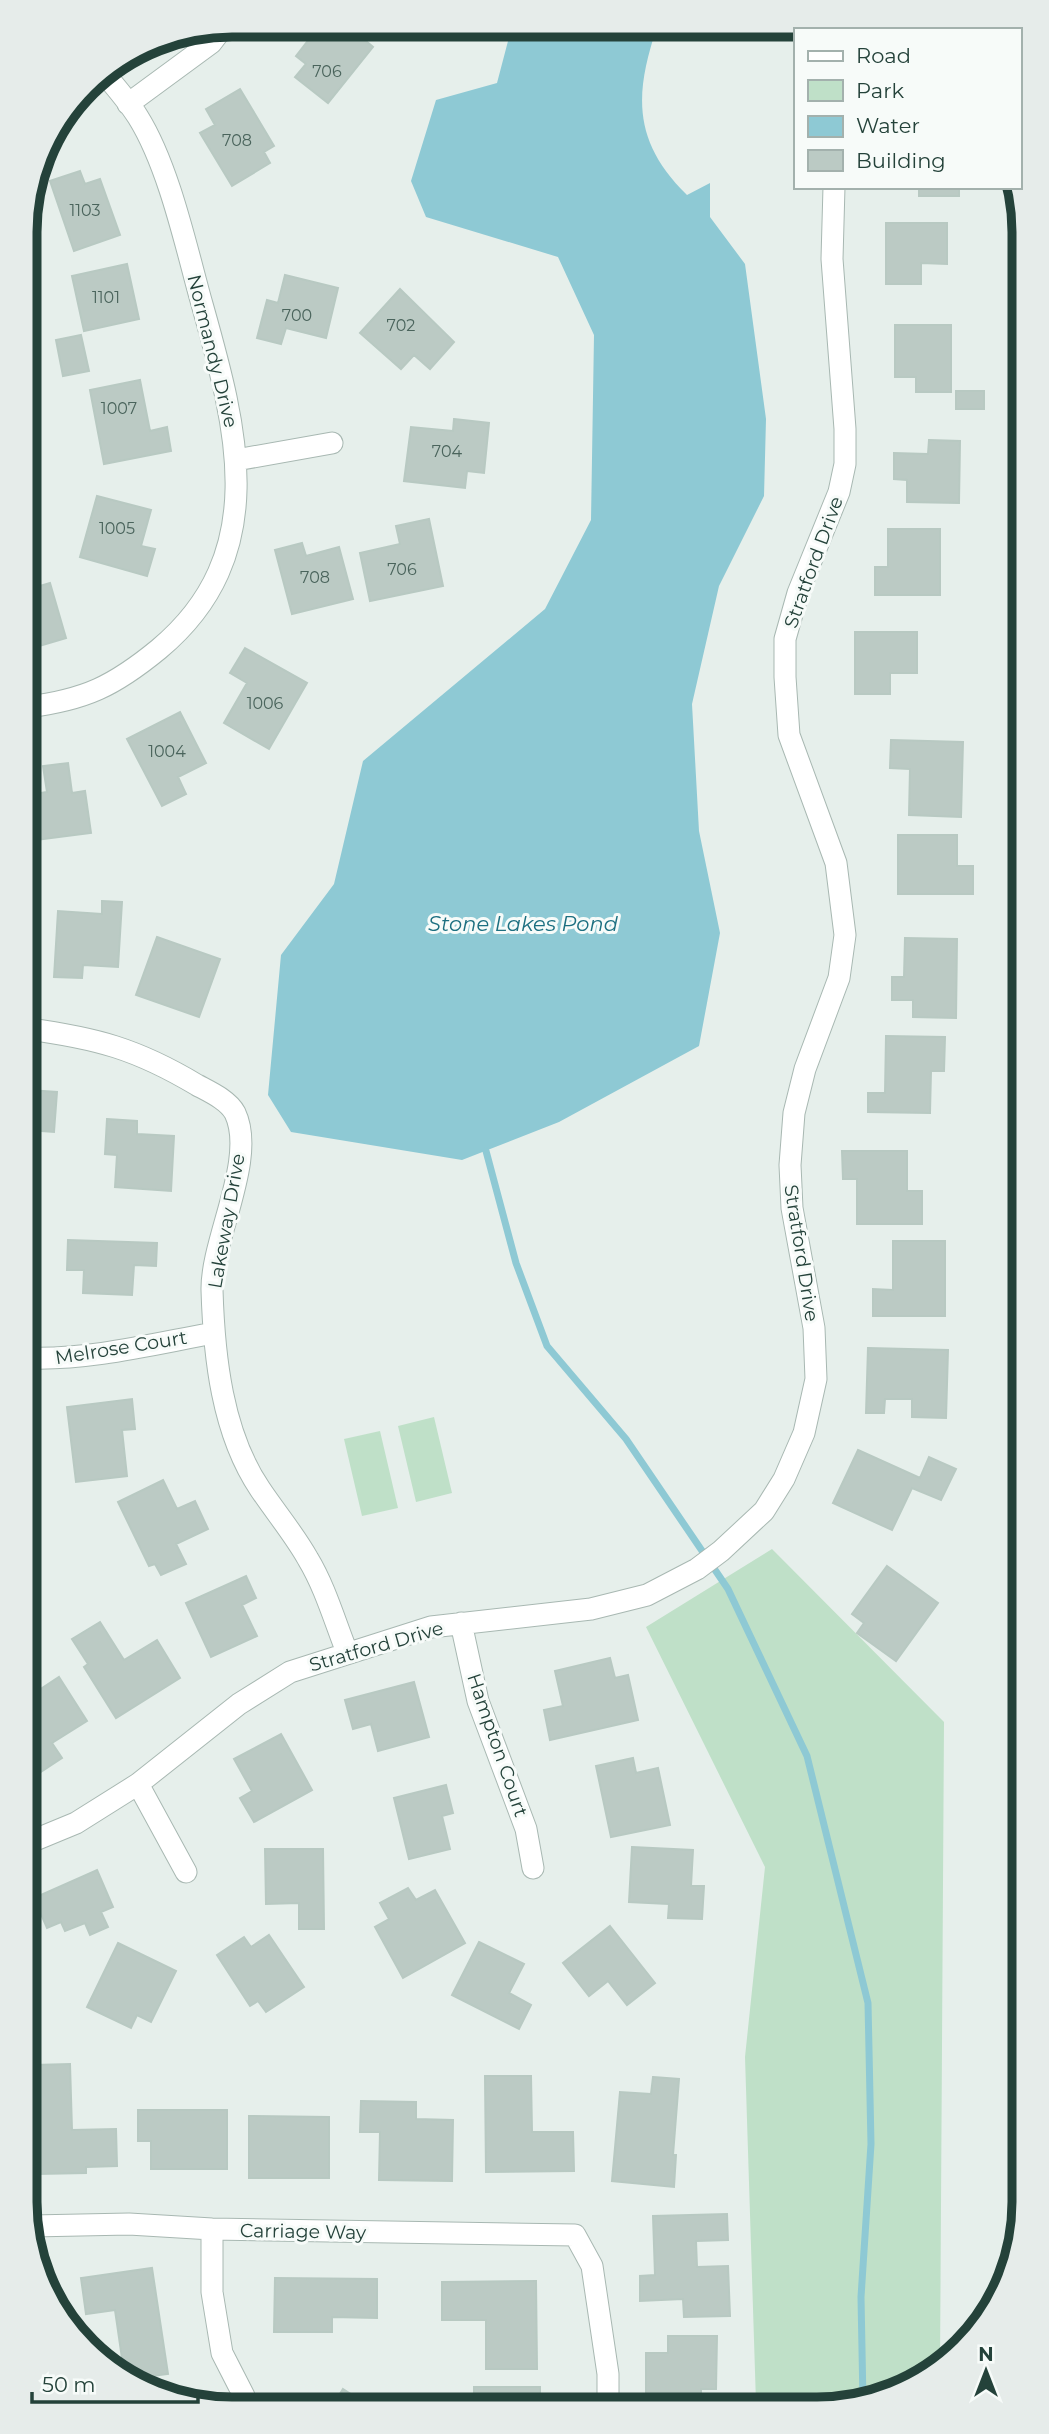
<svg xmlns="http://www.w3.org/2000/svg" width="1049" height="2434" viewBox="0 0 1049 2434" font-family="Montserrat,sans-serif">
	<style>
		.green { fill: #bfe0c8 }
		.water { fill: #8ec9d4 }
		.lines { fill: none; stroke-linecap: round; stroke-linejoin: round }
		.stream { stroke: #8ec9d4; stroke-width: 7 }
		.building { fill: #bbcac4; stroke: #b8c9c2; stroke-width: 2 }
		.minor-casing { stroke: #a8b8b2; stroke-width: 23 }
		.minor { stroke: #fff; stroke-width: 21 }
		.labels { text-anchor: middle; stroke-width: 6; stroke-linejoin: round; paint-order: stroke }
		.number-label { font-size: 16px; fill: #4a645c }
		.street-label { font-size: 19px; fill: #24423a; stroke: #f7fbf9 }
		.water-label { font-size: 21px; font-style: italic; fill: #1c6f80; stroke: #f7fbf9 }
		.rim { fill: none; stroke: #24423a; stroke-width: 9 }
	</style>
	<rect width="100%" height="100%" fill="#e6efeb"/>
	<!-- green -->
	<path class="green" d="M 434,1417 L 452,1493 L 416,1502 L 398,1426 Z
		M 380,1431 L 398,1508 L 362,1516 L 344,1439 Z
		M 772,1549 L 944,1722 L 940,2368 L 932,2375 L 871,2402 L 756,2403 L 745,2057 L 765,1867 L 646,1627 Z"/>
	<!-- water -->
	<path class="water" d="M 512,26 L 657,27 C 634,95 633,142 687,195 L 710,183 L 710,217 L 745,264 L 766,419 L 764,496 L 719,586 L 692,704 L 699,831 L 720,933 L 699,1046 L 559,1122 L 462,1160 L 291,1132 L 268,1095 L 281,955 L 334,884 L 363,761 L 545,609 L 591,520 L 594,335 L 558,257 L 426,217 L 411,181 L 436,100 L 497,83 Z"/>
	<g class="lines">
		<!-- stream -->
		<path class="stream" d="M 486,1151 L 516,1263 L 547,1346 L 626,1439 L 728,1589 L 807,1756 L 868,2003 L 871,2144 L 861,2297 L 863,2402"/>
	</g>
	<!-- building -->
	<path class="building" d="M 320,25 L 347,25 L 373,47 L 328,103 L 295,77 L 306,64 L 296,56 Z
		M 240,89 L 274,146 L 264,152 L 270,163 L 232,186 L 200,133 L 215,125 L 206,109 Z
		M 63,118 L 71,127 L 43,152 L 46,140 Z
		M 80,171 L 85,184 L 100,179 L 120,235 L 74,251 L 50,181 Z
		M 919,187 L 959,187 L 959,196 L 919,196 Z
		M 886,223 L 947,223 L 947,264 L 921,263 L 921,284 L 886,284 Z
		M 127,264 L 139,319 L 84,331 L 72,276 Z
		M 285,275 L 338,288 L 326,338 L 286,328 L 281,344 L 257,338 L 267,300 L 278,303 Z
		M 400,289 L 454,342 L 430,369 L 414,355 L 401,369 L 360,333 Z
		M 895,325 L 951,325 L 951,392 L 916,392 L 916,377 L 895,377 Z
		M 81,335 L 89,371 L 63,376 L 56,340 Z
		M 140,380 L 150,431 L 167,427 L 171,451 L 104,464 L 90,390 Z
		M 956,391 L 984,391 L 984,409 L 956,409 Z
		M 454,419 L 489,423 L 484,473 L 467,471 L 465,488 L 404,481 L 411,427 L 453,431 Z
		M 929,440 L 960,441 L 959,503 L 907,502 L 907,480 L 894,479 L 894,453 L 928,454 Z
		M 97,496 L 151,510 L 141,546 L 155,549 L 147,576 L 80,557 Z
		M 429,519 L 443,586 L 370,601 L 360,553 L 400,544 L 396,526 Z
		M 888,529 L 940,529 L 940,595 L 875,595 L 875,567 L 888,567 Z
		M 302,543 L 306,556 L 339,547 L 353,599 L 292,614 L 275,550 Z
		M 50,583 L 66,638 L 26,650 L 26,590 Z
		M 855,632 L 917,632 L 917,673 L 890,673 L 890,694 L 855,694 Z
		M 245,648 L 307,683 L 269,749 L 224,723 L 247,683 L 230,673 Z
		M 180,712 L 206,763 L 178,777 L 186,794 L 162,806 L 127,739 Z
		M 891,740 L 963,742 L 961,817 L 909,815 L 910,769 L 890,768 Z
		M 68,763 L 72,793 L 85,791 L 91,833 L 27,841 L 27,795 L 47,792 L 43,766 Z
		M 898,835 L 957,835 L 957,866 L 973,866 L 973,894 L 898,894 Z
		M 102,901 L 122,902 L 118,967 L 83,965 L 82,978 L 54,977 L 58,911 L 102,914 Z
		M 157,937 L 220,959 L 199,1017 L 136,995 Z
		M 905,938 L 957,939 L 956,1018 L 913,1017 L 913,1000 L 892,1000 L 892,977 L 904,977 Z
		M 886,1036 L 945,1037 L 944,1071 L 931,1071 L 930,1113 L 868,1112 L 868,1093 L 885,1093 Z
		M 28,1090 L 57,1092 L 54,1132 L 28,1130 Z
		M 107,1119 L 137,1121 L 137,1134 L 174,1136 L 171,1191 L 115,1187 L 117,1155 L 105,1154 Z
		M 842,1151 L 907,1151 L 907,1191 L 922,1191 L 922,1224 L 857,1224 L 857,1179 L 843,1179 Z
		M 68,1240 L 157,1243 L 156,1266 L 134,1265 L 132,1295 L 83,1293 L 84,1270 L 67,1270 Z
		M 893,1241 L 945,1241 L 945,1316 L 873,1316 L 873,1289 L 893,1290 Z
		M 868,1348 L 948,1350 L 946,1418 L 912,1417 L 912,1399 L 885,1399 L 884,1413 L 866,1413 Z
		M 132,1399 L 135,1429 L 122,1430 L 127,1476 L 76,1482 L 67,1407 Z
		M 858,1450 L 920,1478 L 929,1457 L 956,1469 L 941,1500 L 912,1488 L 892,1530 L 833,1503 Z
		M 163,1480 L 177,1509 L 195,1501 L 208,1529 L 176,1544 L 186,1564 L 161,1575 L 155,1564 L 149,1566 L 118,1502 Z
		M 887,1566 L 938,1603 L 896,1661 L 857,1633 L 864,1623 L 852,1614 Z
		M 246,1576 L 256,1598 L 242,1605 L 257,1636 L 211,1657 L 186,1603 Z
		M 100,1622 L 124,1660 L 157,1640 L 180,1678 L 116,1718 L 84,1667 L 88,1664 L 72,1639 Z
		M 610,1658 L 615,1678 L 628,1675 L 638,1720 L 550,1740 L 544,1710 L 563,1706 L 555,1671 Z
		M 59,1677 L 87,1721 L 52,1743 L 62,1758 L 33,1777 L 30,1772 L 30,1696 Z
		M 414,1682 L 429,1737 L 378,1751 L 371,1724 L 353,1729 L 345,1700 Z
		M 281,1734 L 312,1790 L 254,1822 L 240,1798 L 252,1791 L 234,1759 Z
		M 633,1758 L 636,1773 L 658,1768 L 670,1825 L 611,1837 L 596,1766 Z
		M 446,1785 L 453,1813 L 442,1816 L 450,1849 L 409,1859 L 394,1798 Z
		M 632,1847 L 693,1850 L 691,1886 L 704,1886 L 702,1919 L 668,1918 L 669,1904 L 629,1902 Z
		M 265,1849 L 323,1849 L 324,1929 L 299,1929 L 299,1903 L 266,1904 Z
		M 97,1870 L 113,1907 L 101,1912 L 108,1927 L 90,1935 L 85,1923 L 65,1931 L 61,1922 L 47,1928 L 34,1898 Z
		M 408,1888 L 416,1900 L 435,1890 L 465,1943 L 403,1978 L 375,1927 L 389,1919 L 380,1903 Z
		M 610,1926 L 655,1983 L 627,2005 L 608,1981 L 589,1996 L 563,1963 Z
		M 269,1935 L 304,1987 L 266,2012 L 258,2001 L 250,2006 L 217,1955 L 244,1937 L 251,1947 Z
		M 479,1942 L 524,1964 L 509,1993 L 531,2005 L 519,2029 L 452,1995 Z
		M 118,1943 L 176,1971 L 151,2022 L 137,2015 L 131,2028 L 87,2007 Z
		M 70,2064 L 72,2130 L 116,2129 L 117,2166 L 86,2167 L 86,2173 L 37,2174 L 34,2065 Z
		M 485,2076 L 531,2076 L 532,2132 L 573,2132 L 574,2171 L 486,2172 Z
		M 653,2077 L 679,2079 L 673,2155 L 676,2155 L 674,2187 L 612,2181 L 620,2092 L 651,2094 Z
		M 361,2101 L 416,2102 L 416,2119 L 453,2120 L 452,2181 L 379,2180 L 380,2132 L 360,2132 Z
		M 138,2110 L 227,2110 L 227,2169 L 151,2169 L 151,2141 L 138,2141 Z
		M 249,2116 L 329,2117 L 329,2178 L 249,2178 Z
		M 1024,2180 L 1024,2216 L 1023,2221 L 1017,2220 Z
		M 727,2214 L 728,2240 L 696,2241 L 697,2267 L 728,2266 L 730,2316 L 684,2317 L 683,2299 L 640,2301 L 640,2276 L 655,2275 L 653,2216 Z
		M 152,2268 L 168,2374 L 137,2378 L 124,2372 L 115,2310 L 86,2314 L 81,2278 Z
		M 275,2278 L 377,2279 L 377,2318 L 332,2317 L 332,2332 L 274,2332 Z
		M 536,2281 L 537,2369 L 486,2369 L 486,2320 L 442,2320 L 442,2282 Z
		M 668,2336 L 717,2336 L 716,2389 L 701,2389 L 701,2403 L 646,2403 L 646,2353 L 668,2353 Z
		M 474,2387 L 540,2387 L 540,2404 L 474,2404 Z
		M 343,2389 L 368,2405 L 333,2405 Z"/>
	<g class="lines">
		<defs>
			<path id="minor" d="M 820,28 L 820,30
				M 128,104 L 211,43 L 224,26
				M 236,460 L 332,443
				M 27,707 C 85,700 114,686 159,649 C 275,552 235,422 200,297 C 185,242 168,165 138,117 C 128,101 115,86 102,71
				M 28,1029 C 96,1038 137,1049 197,1085 C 210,1092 228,1100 235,1113 C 257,1159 211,1240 212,1290 C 214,1356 222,1433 260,1489 C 276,1513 294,1534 308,1559 C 325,1587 335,1622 347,1652
				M 29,1358 C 91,1360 153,1344 214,1333
				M 461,1623 L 478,1701 L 526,1829 L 533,1868
				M 138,1784 L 186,1872
				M 30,1842 L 76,1823 L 138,1784 L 239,1704 L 290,1672 L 431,1627 L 591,1609 L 647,1595 L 697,1569 L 721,1551 L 764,1511 L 784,1479 L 804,1433 L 816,1379 L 814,1328 L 792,1208 L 790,1165 L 794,1113 L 805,1069 L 839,978 L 845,935 L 836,863 L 789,735 L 785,677 L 785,639 L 798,593 L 839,492 L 845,464 L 845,429 L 832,259 L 834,187
				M 32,2226 L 129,2224 L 212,2229 L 575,2235 L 592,2266 L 608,2374 L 608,2404
				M 212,2229 L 212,2292 L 222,2353 L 244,2396"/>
		</defs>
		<!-- minor casing -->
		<use href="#minor" class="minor-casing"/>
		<!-- minor -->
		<use href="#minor" class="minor"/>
	</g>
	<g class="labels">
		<!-- number labels -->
		<g class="number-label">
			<text x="327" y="77">706</text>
			<text x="237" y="146">708</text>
			<text x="85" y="216">1103</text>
			<text x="106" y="303">1101</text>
			<text x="297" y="321">700</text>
			<text x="401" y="331">702</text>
			<text x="119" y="414">1007</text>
			<text x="447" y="457">704</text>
			<text x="117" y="534">1005</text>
			<text x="402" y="575">706</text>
			<text x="315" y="583">708</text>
			<text x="265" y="709">1006</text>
			<text x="167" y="757">1004</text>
		</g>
		<!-- street labels -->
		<g class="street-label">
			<text transform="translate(213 351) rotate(76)" y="7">Normandy Drive</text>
			<text transform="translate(813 562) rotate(-70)" y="7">Stratford Drive</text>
			<text transform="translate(226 1221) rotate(-80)" y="7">Lakeway Drive</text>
			<text transform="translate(802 1253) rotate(81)" y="7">Stratford Drive</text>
			<text transform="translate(121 1347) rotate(-9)" y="7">Melrose Court</text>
			<text transform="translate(376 1646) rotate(-16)" y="7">Stratford Drive</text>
			<text transform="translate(498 1745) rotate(71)" y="7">Hampton Court</text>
			<text transform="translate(303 2231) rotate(1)" y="7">Carriage Way</text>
		</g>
		<!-- water labels -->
		<g class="water-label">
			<text x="523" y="931">Stone Lakes Pond</text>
		</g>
	</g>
	<!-- crop -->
	<path d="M0 0H1049V2434H0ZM232 37H817A195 195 0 0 1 1012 232V2202A195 195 0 0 1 817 2397H232A195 195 0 0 1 37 2202V232A195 195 0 0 1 232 37Z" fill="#e6ecea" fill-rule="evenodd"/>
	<path class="rim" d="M232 37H817A195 195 0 0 1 1012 232V2202A195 195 0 0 1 817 2397H232A195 195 0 0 1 37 2202V232A195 195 0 0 1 232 37Z"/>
	<!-- legend -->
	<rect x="794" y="28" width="228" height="161" fill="#f7fbf9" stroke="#a3b1ad" stroke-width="2"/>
	<rect x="808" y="51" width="35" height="10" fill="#ffffff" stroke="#a3b1ad" stroke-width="2"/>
	<text x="856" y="63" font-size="21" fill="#24423a">Road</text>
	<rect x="808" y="80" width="35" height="21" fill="#bfe0c8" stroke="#a3b1ad" stroke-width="2"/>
	<text x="856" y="98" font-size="21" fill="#24423a">Park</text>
	<rect x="808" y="116" width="35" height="21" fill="#8ec9d4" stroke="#a3b1ad" stroke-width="2"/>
	<text x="856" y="133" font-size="21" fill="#24423a">Water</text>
	<rect x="808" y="150" width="35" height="21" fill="#bbcac4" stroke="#a3b1ad" stroke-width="2"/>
	<text x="856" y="168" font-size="21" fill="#24423a">Building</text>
	<!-- north arrow -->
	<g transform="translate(986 2371)" stroke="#f7fbf9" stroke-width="5" paint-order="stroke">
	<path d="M0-5L12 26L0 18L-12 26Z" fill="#24423a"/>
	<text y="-10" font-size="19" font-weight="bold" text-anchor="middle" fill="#24423a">N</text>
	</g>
	<!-- scale -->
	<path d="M32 2392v10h166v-10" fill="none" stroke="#24423a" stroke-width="3.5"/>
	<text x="42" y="2392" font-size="21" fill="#24423a" stroke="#f7fbf9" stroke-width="5" paint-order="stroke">50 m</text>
</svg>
